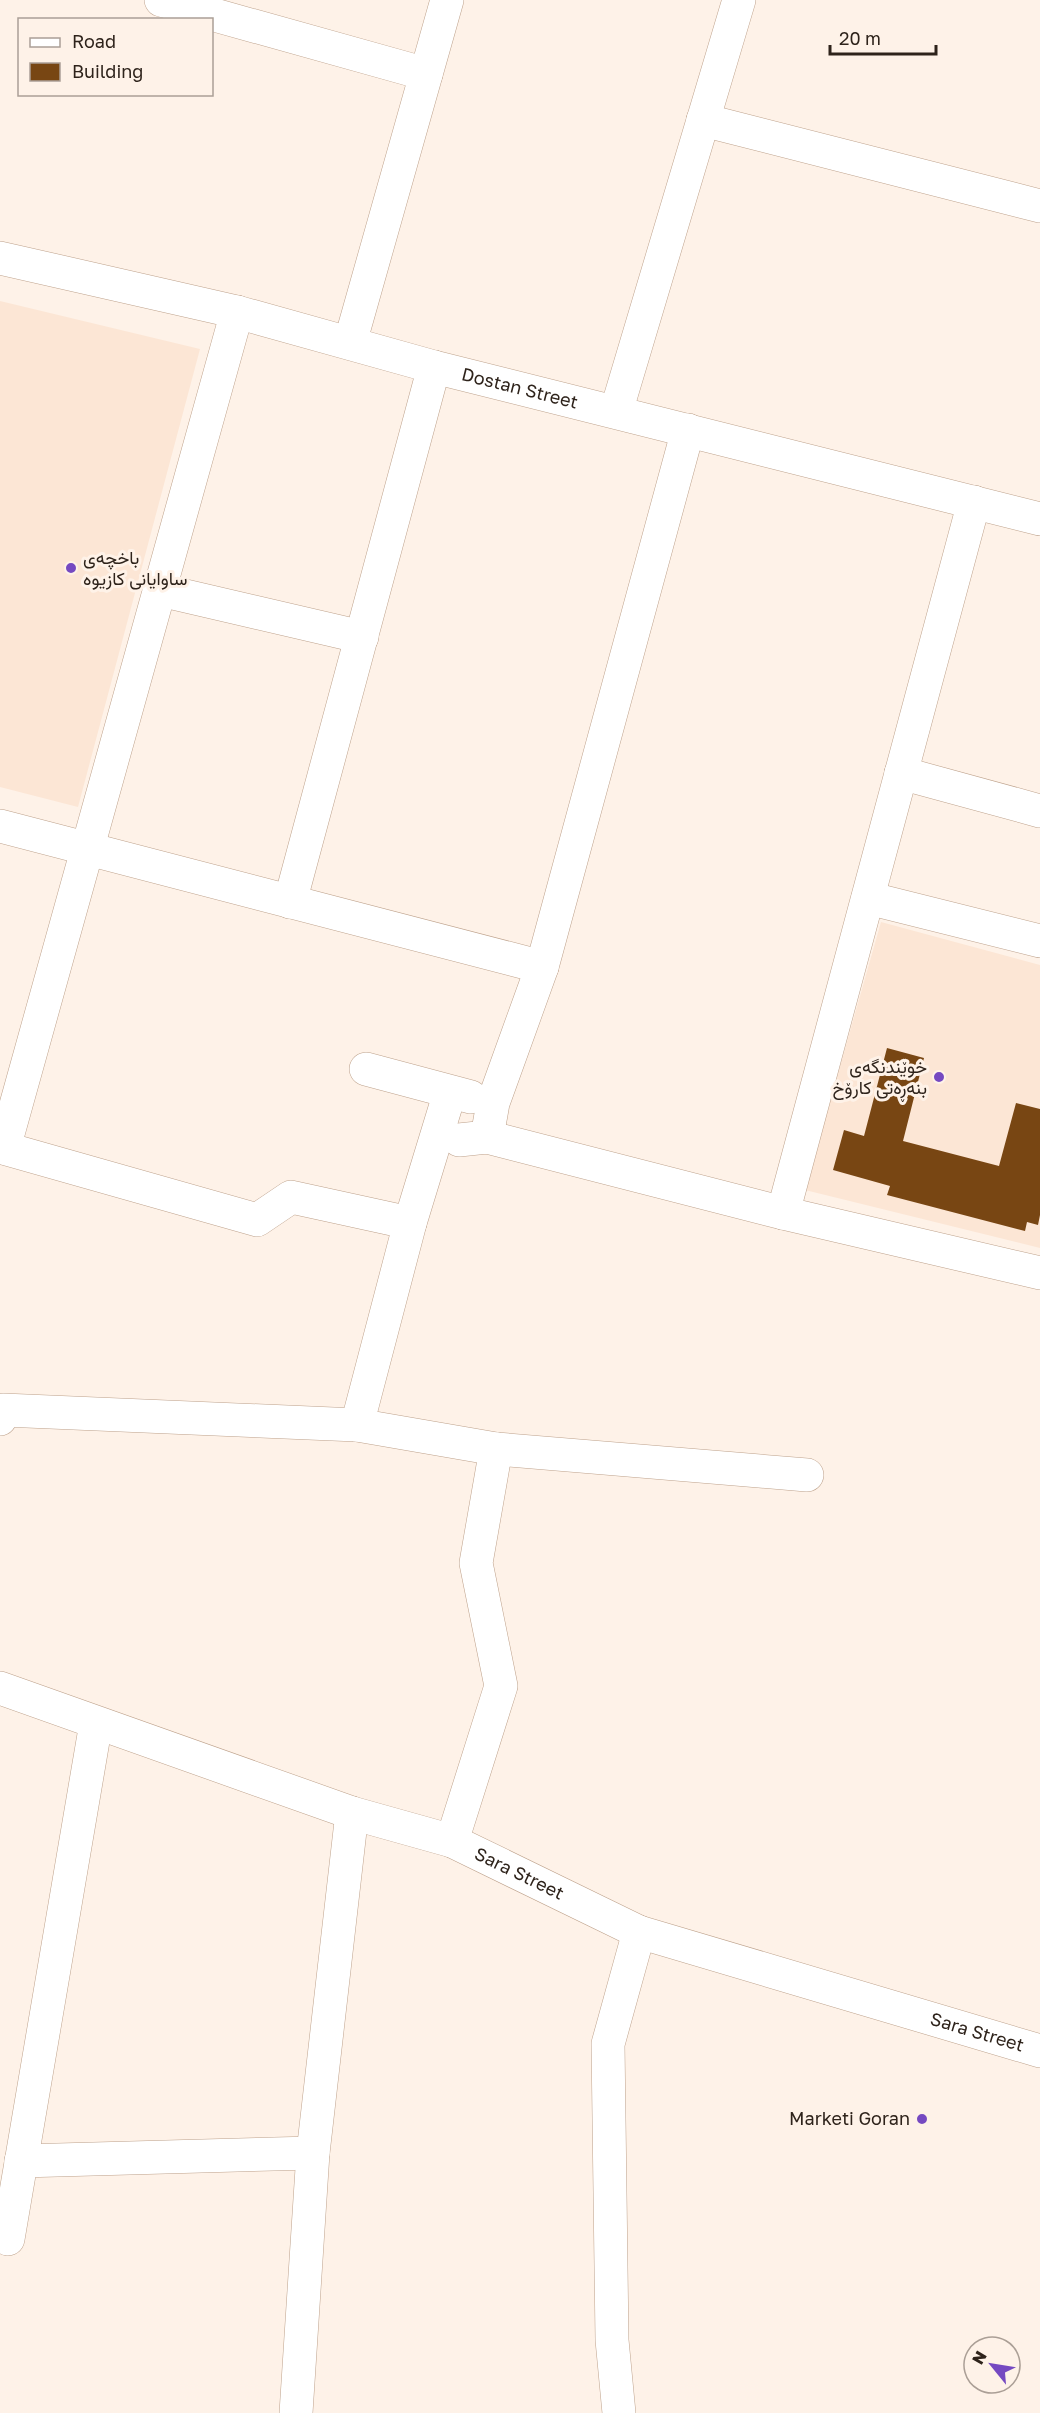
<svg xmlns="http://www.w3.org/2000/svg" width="1040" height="2413" viewBox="0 0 1040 2413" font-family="'Golos Text',Vazirmatn,sans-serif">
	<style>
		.built { fill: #fce6d5 }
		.building { fill: #784613 }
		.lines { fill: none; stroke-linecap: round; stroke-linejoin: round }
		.street-casing { stroke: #bea28c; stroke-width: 34 }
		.street { stroke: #fff; stroke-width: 33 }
		.poi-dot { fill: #7549c1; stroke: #fef2e8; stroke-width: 2 }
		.labels { text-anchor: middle; stroke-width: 6; stroke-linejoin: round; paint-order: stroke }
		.street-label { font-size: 18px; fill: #2e231b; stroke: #fef2e8 }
		.poi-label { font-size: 18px; fill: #2e231b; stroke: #fef2e8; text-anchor: end }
	</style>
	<rect width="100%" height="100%" fill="#fef2e8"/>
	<!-- built -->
	<path class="built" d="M 0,301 L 200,349 L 78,807 L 0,787 Z
		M 881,922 L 1040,965 L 1040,1248 L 805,1190 Z"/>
	<!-- building -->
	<path class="building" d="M 887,1048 L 924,1058 L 903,1141 L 999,1166 L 1016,1103 L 1040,1109 L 1040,1215 L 1038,1225 L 1027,1222 L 1025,1231 L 887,1195 L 890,1186 L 833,1170 L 844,1130 L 864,1136 Z"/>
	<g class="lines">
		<defs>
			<g id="street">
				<path d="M 161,0 L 426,74"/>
				<path d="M 703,120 L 1040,206"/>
				<path id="s1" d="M 0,258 L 237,312 L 434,367 L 1040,519"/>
				<path d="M 350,343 L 447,0"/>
				<path d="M 616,412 L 739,0"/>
				<path d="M 160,590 L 362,637"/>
				<path d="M 901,773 L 1040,811"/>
				<path d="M 0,826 L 542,967"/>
				<path d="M 868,898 L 1040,941"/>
				<path d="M 290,902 L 434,367"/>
				<path d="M 366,1069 L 471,1097"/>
				<path d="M 450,1092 L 410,1223 L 357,1425 L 496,1449 L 807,1475"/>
				<path d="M 487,1137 L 493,1103 L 542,967 L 688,430"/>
				<path d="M 459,1140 L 487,1137 L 783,1213 L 1040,1273"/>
				<path d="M 0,1147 L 257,1220 L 291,1197 L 410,1223"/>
				<path d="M 4,1148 L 237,312"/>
				<path d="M 783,1213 L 974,502"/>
				<path d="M 0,1419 L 3,1410 L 357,1425"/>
				<path id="s2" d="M 0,1688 L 352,1813 L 452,1841 L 639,1932 L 1040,2051"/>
				<path d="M 452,1841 L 501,1686 L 476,1563 L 496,1449"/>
				<path d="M 21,2161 L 313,2153"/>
				<path d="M 8,2239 L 96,1723"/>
				<path d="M 296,2413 L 313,2153 L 352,1813"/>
				<path d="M 619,2413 L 612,2340 L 608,2044 L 639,1932"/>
			</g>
		</defs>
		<!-- street casing -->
		<use href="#street" class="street-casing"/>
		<!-- street -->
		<use href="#street" class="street"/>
	</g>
	<!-- markers -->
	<g class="poi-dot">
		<circle cx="71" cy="568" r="6"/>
		<circle cx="939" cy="1077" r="6"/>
		<circle cx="922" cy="2119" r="6"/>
	</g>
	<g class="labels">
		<!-- street labels -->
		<g class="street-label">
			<text dy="6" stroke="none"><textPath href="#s1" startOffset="536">Dostan Street</textPath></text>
			<text dy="6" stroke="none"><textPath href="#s2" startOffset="552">Sara Street</textPath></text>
			<text dy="6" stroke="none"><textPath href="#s2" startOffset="1038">Sara Street</textPath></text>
		</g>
		<!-- poi labels -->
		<g class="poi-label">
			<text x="83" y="564" text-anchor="start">باخچەی<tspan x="83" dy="21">ساوایانی کازیوە</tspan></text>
			<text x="927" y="1073">خوێندنگەی<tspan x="927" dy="21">بنەڕەتی کارۆخ</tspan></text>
			<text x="910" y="2125">Marketi Goran</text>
		</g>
	</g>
	<!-- legend -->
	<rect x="18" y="18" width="195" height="78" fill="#fef2e8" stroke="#ab9f96" stroke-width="1.5"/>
	<rect x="30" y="38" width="30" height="9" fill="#ffffff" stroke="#ab9f96" stroke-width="1.5"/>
	<text x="72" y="48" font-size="18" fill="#2e231b">Road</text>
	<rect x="30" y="63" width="30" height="18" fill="#784613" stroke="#ab9f96" stroke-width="1.5"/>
	<text x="72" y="78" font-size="18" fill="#2e231b">Building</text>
	<!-- north arrow -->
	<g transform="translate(992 2365) rotate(300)"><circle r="28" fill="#fef2e8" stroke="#ab9f96" stroke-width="1.5"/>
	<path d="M0-4.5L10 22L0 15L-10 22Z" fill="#7549c1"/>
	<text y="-9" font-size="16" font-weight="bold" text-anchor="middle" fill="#2e231b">N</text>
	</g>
	<!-- scale -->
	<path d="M830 45v9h106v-9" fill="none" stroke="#2e231b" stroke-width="3"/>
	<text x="839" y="45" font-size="18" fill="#2e231b" stroke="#fef2e8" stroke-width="4.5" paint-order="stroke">20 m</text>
</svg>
